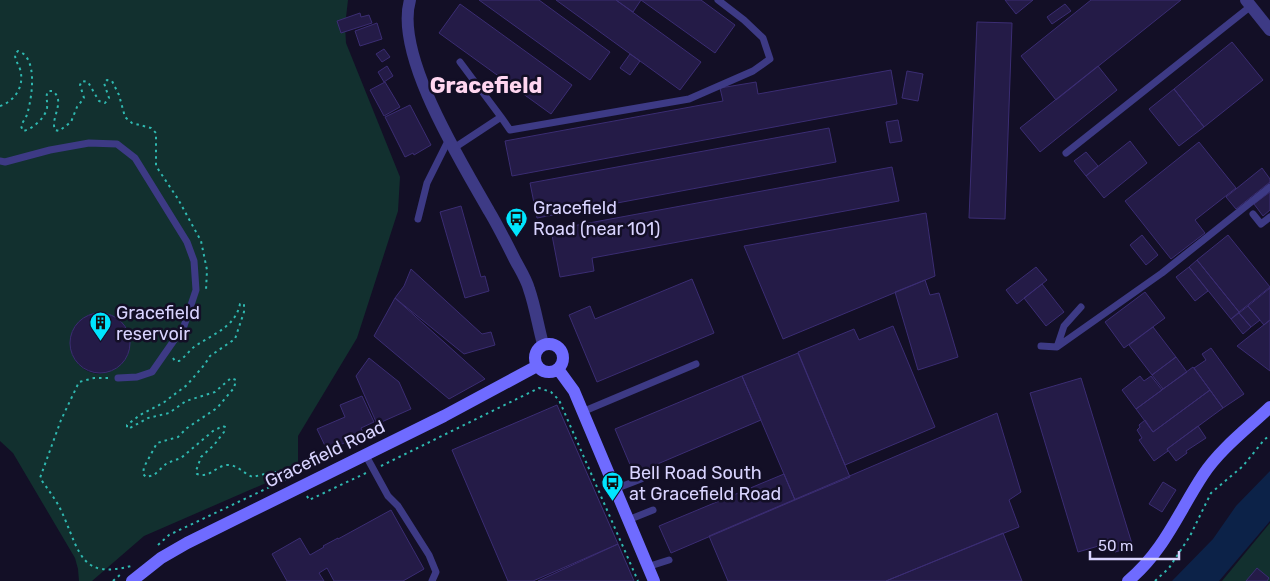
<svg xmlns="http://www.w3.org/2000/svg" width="1270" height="581" viewBox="0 0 1270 581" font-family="Rubik,sans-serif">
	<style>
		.green { fill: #12302f; fill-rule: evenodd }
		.water { fill: #0c2248 }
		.building { fill: #241b47; stroke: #3b2d73 }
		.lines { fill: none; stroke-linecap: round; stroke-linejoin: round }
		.path { stroke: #2fb8b0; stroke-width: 2; stroke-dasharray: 2.5 4; stroke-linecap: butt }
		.service { stroke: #3d3a85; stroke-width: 7 }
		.minor { stroke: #3d3a85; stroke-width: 12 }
		.secondary { stroke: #6f6bff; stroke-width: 12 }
		.labels { text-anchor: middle; stroke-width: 5; stroke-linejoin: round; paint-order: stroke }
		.poi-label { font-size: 18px; fill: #d9d4ff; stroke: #130f26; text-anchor: start }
		.street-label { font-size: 18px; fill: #d9d4ff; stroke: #130f26 }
		.district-label { font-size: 22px; font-weight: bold; fill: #ffd6f0; stroke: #130f26 }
	</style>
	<rect width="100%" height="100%" fill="#130f26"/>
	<!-- green -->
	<path class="green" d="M 0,0 L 348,0 L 345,26 L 346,43 L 400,177 L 398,211 L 357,338 L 298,436 L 298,469 L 144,536 L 92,581 L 79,581 L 78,569 L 75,558 L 13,453 L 0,441 ZM 96,313 C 116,313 134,328 129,350 C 127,358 121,366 113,370 C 74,389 49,325 96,313 Z
		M 1270,523 L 1270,581 L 1222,581 Z"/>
	<!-- water -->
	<path class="water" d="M 1270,471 L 1270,521 L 1219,581 L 1172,581 L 1213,539 L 1236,506 Z"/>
	<!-- building -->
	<path class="building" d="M 479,0 L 539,0 L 610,52 L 590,80 Z
		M 556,0 L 616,0 L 701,62 L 680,90 Z
		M 616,0 L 641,0 L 633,12 Z
		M 641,0 L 701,0 L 735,25 L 715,53 Z
		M 1005,0 L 1033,0 L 1016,14 Z
		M 1091,0 L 1181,0 L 1056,100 L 1021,56 Z
		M 460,4 L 572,85 L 551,114 L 439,33 Z
		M 1065,4 L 1071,11 L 1052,24 L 1047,17 Z
		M 360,13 L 361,17 L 369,15 L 372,23 L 341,33 L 337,21 Z
		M 977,22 L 1012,23 L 1005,219 L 969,218 Z
		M 377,23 L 382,39 L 360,46 L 355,31 Z
		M 1232,42 L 1263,80 L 1204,127 L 1174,89 Z
		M 384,49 L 390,57 L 382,62 L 376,54 Z
		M 630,54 L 640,61 L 630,75 L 620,68 Z
		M 387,66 L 393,76 L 384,82 L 378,72 Z
		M 1098,66 L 1117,90 L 1040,152 L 1020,128 Z
		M 891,70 L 897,104 L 512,176 L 505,141 L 723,101 L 720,88 L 756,82 L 758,94 Z
		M 907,71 L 923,74 L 918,101 L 902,98 Z
		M 385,82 L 400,107 L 384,116 L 370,90 Z
		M 1174,89 L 1204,127 L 1179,146 L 1149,109 Z
		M 410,105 L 431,145 L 414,155 L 413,153 L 405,157 L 385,117 Z
		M 898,120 L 902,141 L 890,143 L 886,122 Z
		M 829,128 L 836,162 L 537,218 L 530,183 Z
		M 1130,141 L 1147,163 L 1104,198 L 1086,176 Z
		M 1199,142 L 1236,188 L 1195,220 L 1205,233 L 1171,259 L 1125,201 Z
		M 1086,152 L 1098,166 L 1086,176 L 1074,161 Z
		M 892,167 L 899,201 L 592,258 L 594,271 L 560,277 L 551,230 Z
		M 1262,168 L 1270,179 L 1270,182 L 1236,209 L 1226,197 Z
		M 1270,192 L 1270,210 L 1263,216 L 1254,204 Z
		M 461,206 L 481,277 L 485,276 L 489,291 L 465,298 L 440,212 Z
		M 926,213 L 935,276 L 783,339 L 744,246 Z
		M 1142,235 L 1158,255 L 1146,265 L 1130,245 Z
		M 1228,235 L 1270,287 L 1239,312 L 1197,260 Z
		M 1197,260 L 1239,312 L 1231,319 L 1189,267 Z
		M 1036,267 L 1047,280 L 1017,304 L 1006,290 Z
		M 1189,267 L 1208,291 L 1195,301 L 1176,277 Z
		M 411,269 L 482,334 L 491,332 L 495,345 L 464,354 L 395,298 L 404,286 Z
		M 692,279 L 714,333 L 597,382 L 569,315 L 590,306 L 595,319 Z
		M 925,280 L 930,295 L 939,293 L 958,357 L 918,370 L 895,292 Z
		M 1042,284 L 1064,312 L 1046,326 L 1024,298 Z
		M 1270,288 L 1270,320 L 1264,325 L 1248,306 Z
		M 1145,292 L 1165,318 L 1124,348 L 1105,322 Z
		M 395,298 L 485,379 L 449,399 L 374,336 Z
		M 1248,306 L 1260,320 L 1251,327 L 1239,313 Z
		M70 343a30 30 0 1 1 60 0a30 30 0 1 1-60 0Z
		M 1239,313 L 1251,327 L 1243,334 L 1231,319 Z
		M 1270,320 L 1270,371 L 1237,346 Z
		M 893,326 L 935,427 L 845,465 L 798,352 L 854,329 L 859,340 Z
		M 1153,327 L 1176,357 L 1152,375 L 1129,345 Z
		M 1211,348 L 1244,394 L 1223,408 L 1194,368 L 1206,360 L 1202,354 Z
		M 798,353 L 850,477 L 795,500 L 742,376 Z
		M 1176,357 L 1187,372 L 1163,389 L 1152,375 Z
		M 369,358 L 399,382 L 411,409 L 377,424 L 356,376 Z
		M 1193,367 L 1210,390 L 1153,432 L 1136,409 Z
		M 742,376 L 761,420 L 634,474 L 615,429 Z
		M 1140,376 L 1144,381 L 1151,376 L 1162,390 L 1136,409 L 1122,390 Z
		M 1081,378 L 1133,547 L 1115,552 L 1112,542 L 1078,552 L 1030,393 Z
		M 1210,390 L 1223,408 L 1167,449 L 1168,451 L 1154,461 L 1139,440 L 1142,438 L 1137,430 L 1140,427 L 1139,425 L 1145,420 L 1153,432 Z
		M 362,396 L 374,422 L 361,428 L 364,435 L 327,450 L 317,429 L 345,417 L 340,405 Z
		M 557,405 L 618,544 L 533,581 L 508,581 L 452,450 Z
		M 997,413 L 1021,492 L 1009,500 L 1019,527 L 886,581 L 728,581 L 709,536 Z
		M 1198,426 L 1206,438 L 1186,451 L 1187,453 L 1176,461 L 1167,449 Z
		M 784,474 L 795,500 L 671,553 L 659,526 Z
		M 1163,482 L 1176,490 L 1162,512 L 1149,504 Z
		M 391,510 L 424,569 L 403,581 L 334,581 L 327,568 L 319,573 L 324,581 L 287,581 L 272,554 L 300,538 L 310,555 L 324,547 L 323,546 L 338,538 L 338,539 Z
		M 1003,533 L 1022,581 L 886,581 Z
		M 618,544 L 634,581 L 538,581 Z
		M 1257,568 L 1269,578 L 1267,581 L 1246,581 Z"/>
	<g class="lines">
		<!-- path -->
		<path class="path" d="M 0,106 C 15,101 25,86 20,69 C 18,63 15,61 15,54 L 18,51 C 38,57 32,96 28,111 C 27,117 23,121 21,126 L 23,131 C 33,129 45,118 47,108 C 48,101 45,97 48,91 L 53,91 C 66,102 50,118 55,130 L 59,131 L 71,122 L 77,107 L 84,98 L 80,85 L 82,81 L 88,82 L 99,101 L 105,103 L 109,98 L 104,83 L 107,80 L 112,81 L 119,95 L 125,117 L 132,123 L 151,128 L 156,133 L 156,166 L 178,199 L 201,241 L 207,270 L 206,290
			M 197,321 L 201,309
			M 173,358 L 175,361 L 179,361 C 185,357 189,351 194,347 C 212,334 235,328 240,304 L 244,304 L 244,312 L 235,339 L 210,356 L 205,364 L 187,385 L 163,403 L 140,415 L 127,425 L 127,428 L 130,428 L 148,418 L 169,413 L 186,401 L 215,392 L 231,378 L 236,380 L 234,388 L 217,408 L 187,428 L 178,437 L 157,443 L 144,467 L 143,474 L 146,477 L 154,475 L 167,463 L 181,458 L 213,431 L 223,426 L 225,427 L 224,432 L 214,445 L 201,457 L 196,471 L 197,474 C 210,479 216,465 228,465 C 238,465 244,474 253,477 L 272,472 L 276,472 L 278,476 L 276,483
			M 108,378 L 94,378 L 79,382 L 61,420 L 40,478 C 49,491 58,502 64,517 C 80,554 82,579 131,566
			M 381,466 L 539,388 L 551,392 L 559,400 L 638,581
			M 307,496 L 309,500 L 366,473
			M 158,545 L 169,535 L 295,475
			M 113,581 L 121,574
			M 1155,581 L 1169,568 L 1190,536 L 1211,493 L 1243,466 L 1264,440 L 1270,435"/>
		<!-- service -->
		<path class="service" d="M 460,62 L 501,117
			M 454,148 L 501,117 L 510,130 L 689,99 L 753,71 L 770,59 L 763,38 L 744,20 L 718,0
			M 1066,153 L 1251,6
			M 0,161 L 5,162 L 50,150 L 89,143 L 117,144 L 135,158 L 187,242 L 194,261 L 196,290 L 184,326 L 152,372 L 137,377 L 118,378
			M 1253,214 L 1261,224 L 1270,217
			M 418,219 L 427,183 L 449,139
			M 1041,346 L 1057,347 L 1162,273 L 1270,187
			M 1057,347 L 1064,326 L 1081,307
			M 582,412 L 696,364
			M 365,454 L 388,496 L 398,506 L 429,555 L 436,572 L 432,581
			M 615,489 L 641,479
			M 628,520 L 653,510
			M 647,567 L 669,560"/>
		<!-- minor -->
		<path class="minor" d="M 410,0 C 394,55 462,163 489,211 C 498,226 506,242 514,258 C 519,268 526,278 529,289 C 535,306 538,326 543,344
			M 1246,0 L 1270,30"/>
		<!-- secondary -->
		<path class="secondary" d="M535 358a14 14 0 1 1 28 0a14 14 0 1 1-28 0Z
			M 558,369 L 574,391 L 654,581
			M 132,581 L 161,558 L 187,543 L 444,416 L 537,366
			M 1128,581 C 1164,551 1178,513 1203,475 C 1220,449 1248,428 1270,407"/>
	</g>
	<!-- icons -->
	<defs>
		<symbol id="bus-pin" viewBox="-11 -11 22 30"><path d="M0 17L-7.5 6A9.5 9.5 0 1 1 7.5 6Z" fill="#00e5ff" stroke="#130f26"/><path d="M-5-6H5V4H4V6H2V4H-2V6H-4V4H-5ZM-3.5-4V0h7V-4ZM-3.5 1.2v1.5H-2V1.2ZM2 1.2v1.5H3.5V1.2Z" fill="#111"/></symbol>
		<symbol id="building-pin" viewBox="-11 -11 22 30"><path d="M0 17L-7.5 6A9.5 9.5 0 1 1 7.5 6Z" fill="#00e5ff" stroke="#130f26"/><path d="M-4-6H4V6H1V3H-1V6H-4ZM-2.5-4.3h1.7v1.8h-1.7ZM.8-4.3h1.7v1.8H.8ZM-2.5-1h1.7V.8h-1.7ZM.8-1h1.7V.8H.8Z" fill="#111"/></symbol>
	</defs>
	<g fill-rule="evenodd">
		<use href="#bus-pin" x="504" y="206" width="25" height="34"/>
		<use href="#building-pin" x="88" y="310" width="25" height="34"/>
		<use href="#bus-pin" x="600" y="470" width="25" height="34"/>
	</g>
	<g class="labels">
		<!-- poi labels -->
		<g class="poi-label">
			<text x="533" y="214">Gracefield<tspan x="533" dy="21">Road (near 101)</tspan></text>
			<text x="116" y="319">Gracefield<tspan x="116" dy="21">reservoir</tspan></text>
			<text x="629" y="479">Bell Road South<tspan x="629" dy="21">at Gracefield Road</tspan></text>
		</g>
		<!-- street labels -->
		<g class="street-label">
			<text transform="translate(325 454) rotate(-26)" y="6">Gracefield Road</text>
		</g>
		<!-- district labels -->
		<g class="district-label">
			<text x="486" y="93">Gracefield</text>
		</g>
	</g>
	<!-- scale -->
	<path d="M1090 551v8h89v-8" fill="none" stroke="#d9d4ff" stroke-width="2.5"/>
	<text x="1098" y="551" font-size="15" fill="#d9d4ff" stroke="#130f26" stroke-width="4" paint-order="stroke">50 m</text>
</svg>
